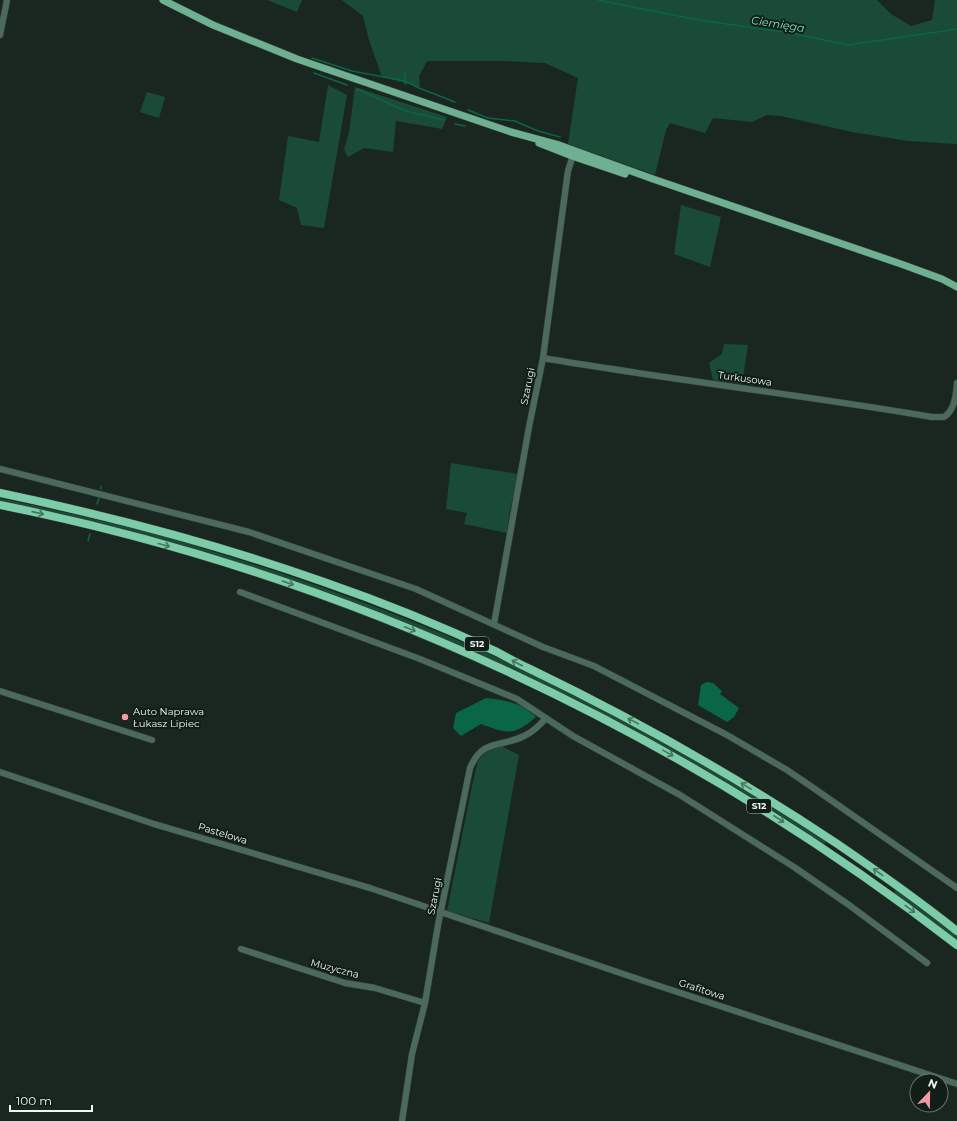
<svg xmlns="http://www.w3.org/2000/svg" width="957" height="1121" viewBox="0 0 957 1121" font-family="Montserrat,sans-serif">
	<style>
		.green { fill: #1a4b37 }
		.water { fill: #096647 }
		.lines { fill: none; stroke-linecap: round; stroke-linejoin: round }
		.stream { stroke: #096647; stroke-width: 1.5 }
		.minor-casing { stroke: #38443e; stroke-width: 7 }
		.major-casing { stroke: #38443e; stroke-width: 8 }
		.highway-casing { stroke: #38443e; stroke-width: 9 }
		.minor { stroke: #4c6a5b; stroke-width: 6 }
		.major { stroke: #6fb092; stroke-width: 7 }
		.highway { stroke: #7dcca8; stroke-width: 8 }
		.oneway { stroke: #477560 }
		.poi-dot { fill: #f49aa3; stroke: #111e17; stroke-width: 1.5 }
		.labels { text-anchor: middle; stroke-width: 4; stroke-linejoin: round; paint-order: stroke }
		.shield { fill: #111e17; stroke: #acb6b0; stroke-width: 1 }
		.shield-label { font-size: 9px; font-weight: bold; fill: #eef7f2 }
		.street-label { font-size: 10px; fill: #eef7f2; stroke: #111e17 }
		.poi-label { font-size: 10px; fill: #eef7f2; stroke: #111e17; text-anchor: start }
		.water-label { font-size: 11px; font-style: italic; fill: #7decbc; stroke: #111e17 }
	</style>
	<rect width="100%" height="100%" fill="#1a2721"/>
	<!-- green -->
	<path class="green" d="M 267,0 L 302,0 L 297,12 Z
		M 342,0 L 877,0 L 891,14 L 911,26 L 932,20 L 935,0 L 957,0 L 957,144 L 908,141 L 852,132 L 781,116 L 767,115 L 752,122 L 713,118 L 705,133 L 670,123 L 666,130 L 655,175 L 568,144 L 578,78 L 545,63 L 502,61 L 427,61 L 419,76 L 420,87 L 382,77 L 369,40 L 363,16 Z
		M 328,85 L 347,95 L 324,228 L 301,225 L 297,208 L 279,200 L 288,136 L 319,142 Z
		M 355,87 L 447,117 L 442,129 L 396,121 L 393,152 L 364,148 L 348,157 L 344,149 L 349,133 Z
		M 147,92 L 165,97 L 159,118 L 140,112 Z
		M 681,205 L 721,217 L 710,267 L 674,254 Z
		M 724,344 L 748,345 L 742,384 L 713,380 L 709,363 L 722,354 Z
		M 451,463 L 518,474 L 509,515 L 507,533 L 464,524 L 467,513 L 446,509 Z
		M 0,498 C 63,512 127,525 189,544 C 323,584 456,634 580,697 C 665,741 747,789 826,841 L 824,845 L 776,813 L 690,762 L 579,701 L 493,661 L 395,619 L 354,603 L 259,570 L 0,502 Z
		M 501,746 L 519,755 L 489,923 L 447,911 L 472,786 L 478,761 L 486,752 Z
		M 896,890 L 957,935 L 957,940 L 894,893 Z"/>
	<!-- water -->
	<path class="water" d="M 707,682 L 713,683 L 722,691 L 720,694 L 739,708 L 734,717 L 727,722 L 698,705 L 701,685 Z
		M 486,698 C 506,700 521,703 536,717 C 514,736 508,734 481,724 L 461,736 L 453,728 L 456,713 Z"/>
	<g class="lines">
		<!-- stream -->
		<path class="stream" d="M 598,0 L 699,20 L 791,33 L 848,45 L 957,29
			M 312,58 L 352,71 L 405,81 L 419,88 L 455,102
			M 314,73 L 347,85
			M 405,84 L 405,72
			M 357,89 L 406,111 L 444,120
			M 468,110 L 488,118 L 515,121 L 538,131 L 560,137
			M 455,124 L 465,126
			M 101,489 L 101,486
			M 97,504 L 99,498
			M 88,541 L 90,534"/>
		<defs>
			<path id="minor" d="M 0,35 L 7,0
				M 543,358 C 672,380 803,395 932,417 L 944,417 C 955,410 956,395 957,383
				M 0,469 L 249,532 L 416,589 L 543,647 L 594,666 L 727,735 L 787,770 L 812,787 L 957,888
				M 240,592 L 420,659 L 517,699 L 573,736 L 680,795 L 794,867 L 849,905 L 927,963
				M 494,624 L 529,427 L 543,358 L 565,193 L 568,171 L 574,152
				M 0,691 L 152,740
				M 0,772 L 154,824 L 370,888 L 644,981 L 957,1084
				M 241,949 L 345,983 L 375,988 L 425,1003
				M 402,1121 L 412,1054 L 425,1003 L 438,925 L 470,768 C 483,738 500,748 524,736 C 533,732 540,725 546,718"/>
			<path id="major" d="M 163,0 L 213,25 L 297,59 L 511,132 L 559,145 L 653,179 L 901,264 L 942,279 L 957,287
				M 539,143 L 572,156 L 625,174"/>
			<path id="highway" d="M 0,493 C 110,516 217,544 324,582 C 382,602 441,626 497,652 C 508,658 519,664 530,669 C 636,720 738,778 836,843 C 877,871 918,900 957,931
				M 0,505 C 349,575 676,728 957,945"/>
		</defs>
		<!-- minor casing -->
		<use href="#minor" class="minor-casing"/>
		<!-- major casing -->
		<use href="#major" class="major-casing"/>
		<!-- highway casing -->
		<use href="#highway" class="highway-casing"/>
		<!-- minor -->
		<use href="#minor" class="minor"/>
		<!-- major -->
		<use href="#major" class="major"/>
		<!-- highway -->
		<use href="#highway" class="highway"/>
	</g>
	<!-- one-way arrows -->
	<defs><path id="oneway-shaft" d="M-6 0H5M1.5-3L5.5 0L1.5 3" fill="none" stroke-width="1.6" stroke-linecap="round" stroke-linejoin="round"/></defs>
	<g class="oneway">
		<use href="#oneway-shaft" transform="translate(38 513) rotate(13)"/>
		<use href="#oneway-shaft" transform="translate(164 545) rotate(15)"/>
		<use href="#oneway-shaft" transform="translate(288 583) rotate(19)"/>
		<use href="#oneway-shaft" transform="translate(410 629) rotate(22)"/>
		<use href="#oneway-shaft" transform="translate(517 663) rotate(-153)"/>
		<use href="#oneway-shaft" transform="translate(633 721) rotate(-152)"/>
		<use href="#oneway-shaft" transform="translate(668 753) rotate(29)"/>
		<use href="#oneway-shaft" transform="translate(746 786) rotate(-149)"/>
		<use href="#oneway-shaft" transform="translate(779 819) rotate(33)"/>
		<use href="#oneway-shaft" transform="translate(878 872) rotate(-144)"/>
		<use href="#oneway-shaft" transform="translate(910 909) rotate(36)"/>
	</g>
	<!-- markers -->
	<circle class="poi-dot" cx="125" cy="717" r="4"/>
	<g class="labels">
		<!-- shield labels -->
		<g class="shield">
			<rect x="465" y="637" width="24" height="14" rx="3"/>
			<rect x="747" y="799" width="24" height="14" rx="3"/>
		</g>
		<g class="shield-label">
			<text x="477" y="647">S12</text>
			<text x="759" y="809">S12</text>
		</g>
		<!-- street labels -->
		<g class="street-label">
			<text transform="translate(745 378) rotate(8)" y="4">Turkusowa</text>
			<text transform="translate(527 386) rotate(-79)" y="4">Szarugi</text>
			<text transform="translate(223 833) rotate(17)" y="4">Pastelowa</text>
			<text transform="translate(434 896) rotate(-79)" y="4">Szarugi</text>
			<text transform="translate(335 968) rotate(15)" y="4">Muzyczna</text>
			<text transform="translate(702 989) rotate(18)" y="4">Grafitowa</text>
		</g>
		<!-- poi labels -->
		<g class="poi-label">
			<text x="133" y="715">Auto Naprawa<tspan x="133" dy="12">Łukasz Lipiec</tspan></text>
		</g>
		<!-- water labels -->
		<g class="water-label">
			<text transform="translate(778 24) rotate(9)" y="4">Ciemięga</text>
		</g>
	</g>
	<!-- north arrow -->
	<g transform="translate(929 1093) rotate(22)"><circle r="19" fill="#111e17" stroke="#69756f"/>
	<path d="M0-3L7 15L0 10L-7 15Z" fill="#f49aa3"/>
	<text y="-6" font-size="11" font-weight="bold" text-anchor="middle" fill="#eef7f2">N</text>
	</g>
	<!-- scale -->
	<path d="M10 1105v6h82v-6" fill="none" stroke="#eef7f2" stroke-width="2"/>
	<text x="16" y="1105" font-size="12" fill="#eef7f2" stroke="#111e17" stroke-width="3" paint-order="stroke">100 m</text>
</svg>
